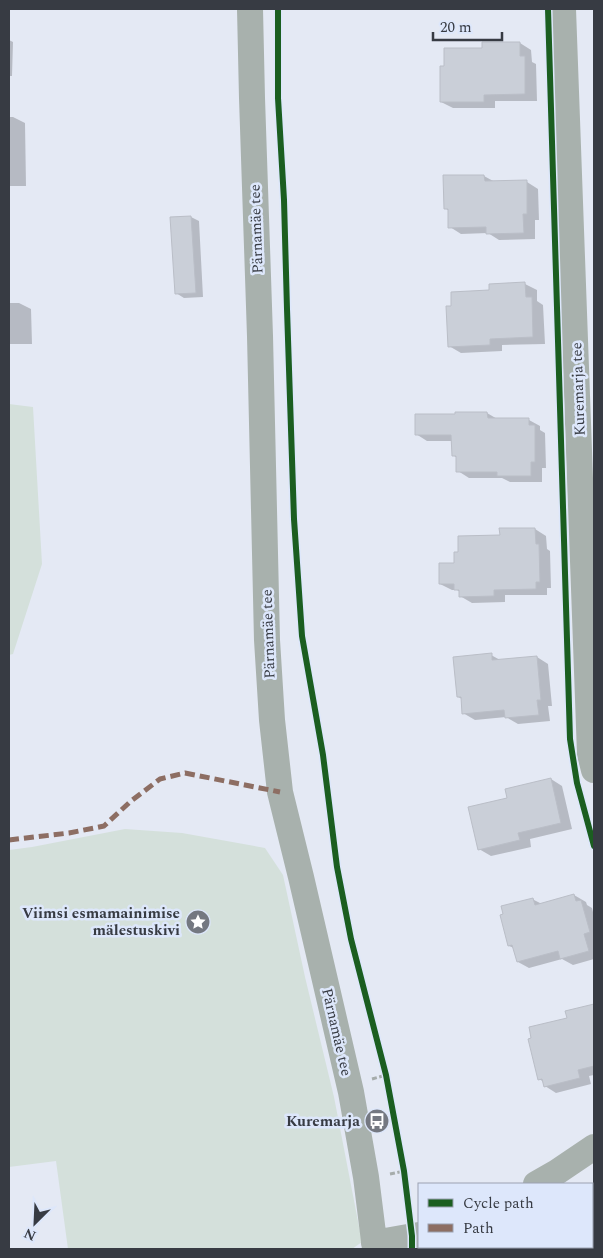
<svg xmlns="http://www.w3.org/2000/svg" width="603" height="1258" viewBox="0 0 603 1258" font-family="Spectral,serif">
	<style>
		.green { fill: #d4e0db }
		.shadow { fill: #0003 }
		.building { fill: #cacfd8; stroke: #babec7 }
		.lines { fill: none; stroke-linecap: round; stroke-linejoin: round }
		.path { stroke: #a6acab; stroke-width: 3; stroke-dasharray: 5 2.5; stroke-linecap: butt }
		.street { stroke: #a8b1ad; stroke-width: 26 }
		.quiet { stroke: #8d6e63; stroke-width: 5; stroke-dasharray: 10 5; stroke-linecap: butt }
		.cycleway-casing { stroke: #dde7fb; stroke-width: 9 }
		.cycleway { stroke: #1b5e20; stroke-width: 6 }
		.labels { text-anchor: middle; stroke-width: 5; stroke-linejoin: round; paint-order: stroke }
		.street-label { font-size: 15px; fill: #373b43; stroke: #dde7fb }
		.poi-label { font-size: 15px; font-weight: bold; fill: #373b43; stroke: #dde7fb; text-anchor: end }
	</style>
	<rect width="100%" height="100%" fill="#e4e9f4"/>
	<!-- green -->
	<path class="green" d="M 9,404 L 33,407 L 42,564 L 13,654 L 9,655 Z
		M 125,829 L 182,833 L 265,848 L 283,875 L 305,977 L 334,1097 L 362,1242 L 352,1249 L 68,1249 L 56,1161 L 9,1167 L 9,850 L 32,847 Z"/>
	<!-- shadow -->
	<path class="shadow" d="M 9,40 L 13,42 L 12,76 L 9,76 Z
		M 520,43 L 531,50 L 532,62 L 536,64 L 537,101 L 495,101 L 495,108 L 453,108 L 441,102 L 483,49 Z
		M 9,117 L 13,117 L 25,123 L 26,186 L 9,186 Z
		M 484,176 L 495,182 L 527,182 L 538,189 L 539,220 L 535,220 L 535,239 L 499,240 L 488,233 L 461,234 L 450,227 L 449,211 L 445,208 Z
		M 191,217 L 199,221 L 203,297 L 184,298 L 176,293 Z
		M 525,284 L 537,290 L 537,301 L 543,305 L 545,344 L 502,345 L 502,351 L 461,353 L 449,346 L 490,291 L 490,285 Z
		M 9,303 L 19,303 L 31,309 L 32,344 L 9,344 Z
		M 456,413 L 487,413 L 499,420 L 529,420 L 540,426 L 540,430 L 545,433 L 546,468 L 542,468 L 542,482 L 510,482 L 502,478 L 469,478 L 458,471 L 457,458 L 453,455 L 453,441 L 427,441 L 416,434 L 456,415 Z
		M 535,529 L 546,536 L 547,549 L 550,551 L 551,588 L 547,588 L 547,595 L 505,595 L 505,602 L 472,603 L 460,596 L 460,592 L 457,590 L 452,590 L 440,584 L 455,564 L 501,537 Z
		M 491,655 L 502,661 L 537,657 L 548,664 L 552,706 L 548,706 L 550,721 L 518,724 L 506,717 L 475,720 L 463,713 L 462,699 L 458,697 Z
		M 551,779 L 562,786 L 572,829 L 530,839 L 531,847 L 491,856 L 479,849 L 508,799 Z
		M 574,895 L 586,902 L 587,905 L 592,908 L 594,916 L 594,959 L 573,965 L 562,959 L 529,968 L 518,962 L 514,948 L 509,946 L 532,899 L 542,904 Z
		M 594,1005 L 594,1075 L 589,1076 L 591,1084 L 556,1093 L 545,1086 L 544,1082 L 539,1079 L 568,1018 L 567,1012 Z
		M 594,1213 L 594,1248 L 592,1244 L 592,1214 Z"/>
	<!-- building -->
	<path class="building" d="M 482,42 L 520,42 L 520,56 L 525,56 L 525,94 L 484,95 L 484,102 L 440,102 L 440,66 L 444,66 L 444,48 L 482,48 Z
		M 443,175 L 484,175 L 485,181 L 527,180 L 527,214 L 523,214 L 524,233 L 486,234 L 486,227 L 448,228 L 448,209 L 444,209 Z
		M 191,216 L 196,293 L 175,294 L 170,217 Z
		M 525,282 L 526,297 L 532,297 L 533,337 L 490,339 L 490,345 L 448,347 L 446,306 L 451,306 L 451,292 L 489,290 L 489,284 Z
		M 455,412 L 487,412 L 488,418 L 529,418 L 529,425 L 535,425 L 535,462 L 531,462 L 531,476 L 497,476 L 497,472 L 456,472 L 456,456 L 452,456 L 451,435 L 415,435 L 415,414 L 455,414 Z
		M 499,528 L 535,528 L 536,544 L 539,544 L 540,582 L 536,582 L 536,589 L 494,590 L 494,596 L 459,597 L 459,590 L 454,590 L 454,584 L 439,584 L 439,563 L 454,563 L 454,552 L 458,552 L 458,536 L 500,535 Z
		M 492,653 L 492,660 L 537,656 L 541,700 L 537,700 L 539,715 L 505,718 L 504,710 L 462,714 L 461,697 L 457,697 L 453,657 Z
		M 551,778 L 561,823 L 518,833 L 520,840 L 478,850 L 468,807 L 507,798 L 505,789 Z
		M 574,894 L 576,901 L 581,900 L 590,932 L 584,934 L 589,951 L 560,959 L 558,951 L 517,962 L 512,945 L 508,946 L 500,915 L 503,914 L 501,906 L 533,898 L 535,905 Z
		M 594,1004 L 594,1066 L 578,1070 L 580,1078 L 544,1087 L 542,1079 L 538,1080 L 528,1039 L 531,1038 L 529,1027 L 567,1018 L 565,1011 Z"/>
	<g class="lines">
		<!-- path -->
		<path class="path" d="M 372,1079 L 386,1075
			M 390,1174 L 404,1171"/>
		<!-- street -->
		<path class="street" d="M 250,9 L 252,98 L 260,336 L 267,640 L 272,720 L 280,792 L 301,877 L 351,1092 L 366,1177 L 375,1249
			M 563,9 L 590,754 L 594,770
			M 536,1184 L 557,1172 L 594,1147
			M 374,1243 L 419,1235"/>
		<!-- quiet -->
		<path class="quiet" d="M 9,840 L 69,833 L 104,826 L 131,801 L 160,779 L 185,773 L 280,792"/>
		<defs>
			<path id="cycleway" d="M 278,9 L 278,98 L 284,200 L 287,309 L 294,519 L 302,636 L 323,755 L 337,867 L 351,939 L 386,1075 L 404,1171 L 412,1236 L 412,1249
				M 548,9 L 570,739 L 577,783 L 594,846"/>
		</defs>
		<!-- cycleway casing -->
		<use href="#cycleway" class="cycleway-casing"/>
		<!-- cycleway -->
		<use href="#cycleway" class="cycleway"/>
	</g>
	<!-- icons -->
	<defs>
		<symbol id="sight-disc" viewBox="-11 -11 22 22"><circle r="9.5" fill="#747881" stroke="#dde7fb"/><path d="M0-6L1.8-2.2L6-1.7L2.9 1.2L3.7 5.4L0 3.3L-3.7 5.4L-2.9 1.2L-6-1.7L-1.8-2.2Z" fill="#fff"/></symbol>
		<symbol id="bus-disc" viewBox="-11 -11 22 22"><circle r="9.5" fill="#747881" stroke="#dde7fb"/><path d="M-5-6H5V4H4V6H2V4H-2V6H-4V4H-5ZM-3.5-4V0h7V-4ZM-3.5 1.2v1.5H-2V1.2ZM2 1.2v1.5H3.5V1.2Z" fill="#fff"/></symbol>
	</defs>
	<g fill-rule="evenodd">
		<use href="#sight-disc" x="184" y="908" width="28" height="28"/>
		<use href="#bus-disc" x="363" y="1107" width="28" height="28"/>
	</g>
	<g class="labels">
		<!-- street labels -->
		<g class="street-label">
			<text transform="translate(256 229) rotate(-92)" y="5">Pärnamäe tee</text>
			<text transform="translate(578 389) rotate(-92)" y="5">Kuremarja tee</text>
			<text transform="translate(268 634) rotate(-92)" y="5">Pärnamäe tee</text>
			<text transform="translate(337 1032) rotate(77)" y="5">Pärnamäe tee</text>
		</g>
		<!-- poi labels -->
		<g class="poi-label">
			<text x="180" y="918">Viimsi esmamainimise<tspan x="180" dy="17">mälestuskivi</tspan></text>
			<text x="360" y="1126">Kuremarja</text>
		</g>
	</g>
	<!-- border -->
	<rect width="603" height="1258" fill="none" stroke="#373b43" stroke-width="20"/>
	<!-- legend -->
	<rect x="418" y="1183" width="175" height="65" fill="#dde7fb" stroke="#9ba2b1"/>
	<rect x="428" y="1199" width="25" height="8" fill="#1b5e20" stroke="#9ba2b1"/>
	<text x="463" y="1208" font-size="15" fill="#373b43">Cycle path</text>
	<rect x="428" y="1224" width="25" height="8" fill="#8d6e63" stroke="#9ba2b1"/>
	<text x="463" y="1233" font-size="15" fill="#373b43">Path</text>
	<!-- north arrow -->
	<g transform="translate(35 1223) rotate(204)" stroke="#dde7fb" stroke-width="4" paint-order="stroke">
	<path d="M0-4L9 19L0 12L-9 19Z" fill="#373b43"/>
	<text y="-8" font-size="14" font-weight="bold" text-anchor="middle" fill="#373b43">N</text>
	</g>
	<!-- scale -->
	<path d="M433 32v8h69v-8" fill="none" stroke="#373b43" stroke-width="2.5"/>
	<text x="440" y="32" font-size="15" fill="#373b43" stroke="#dde7fb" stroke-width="4" paint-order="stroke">20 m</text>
</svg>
